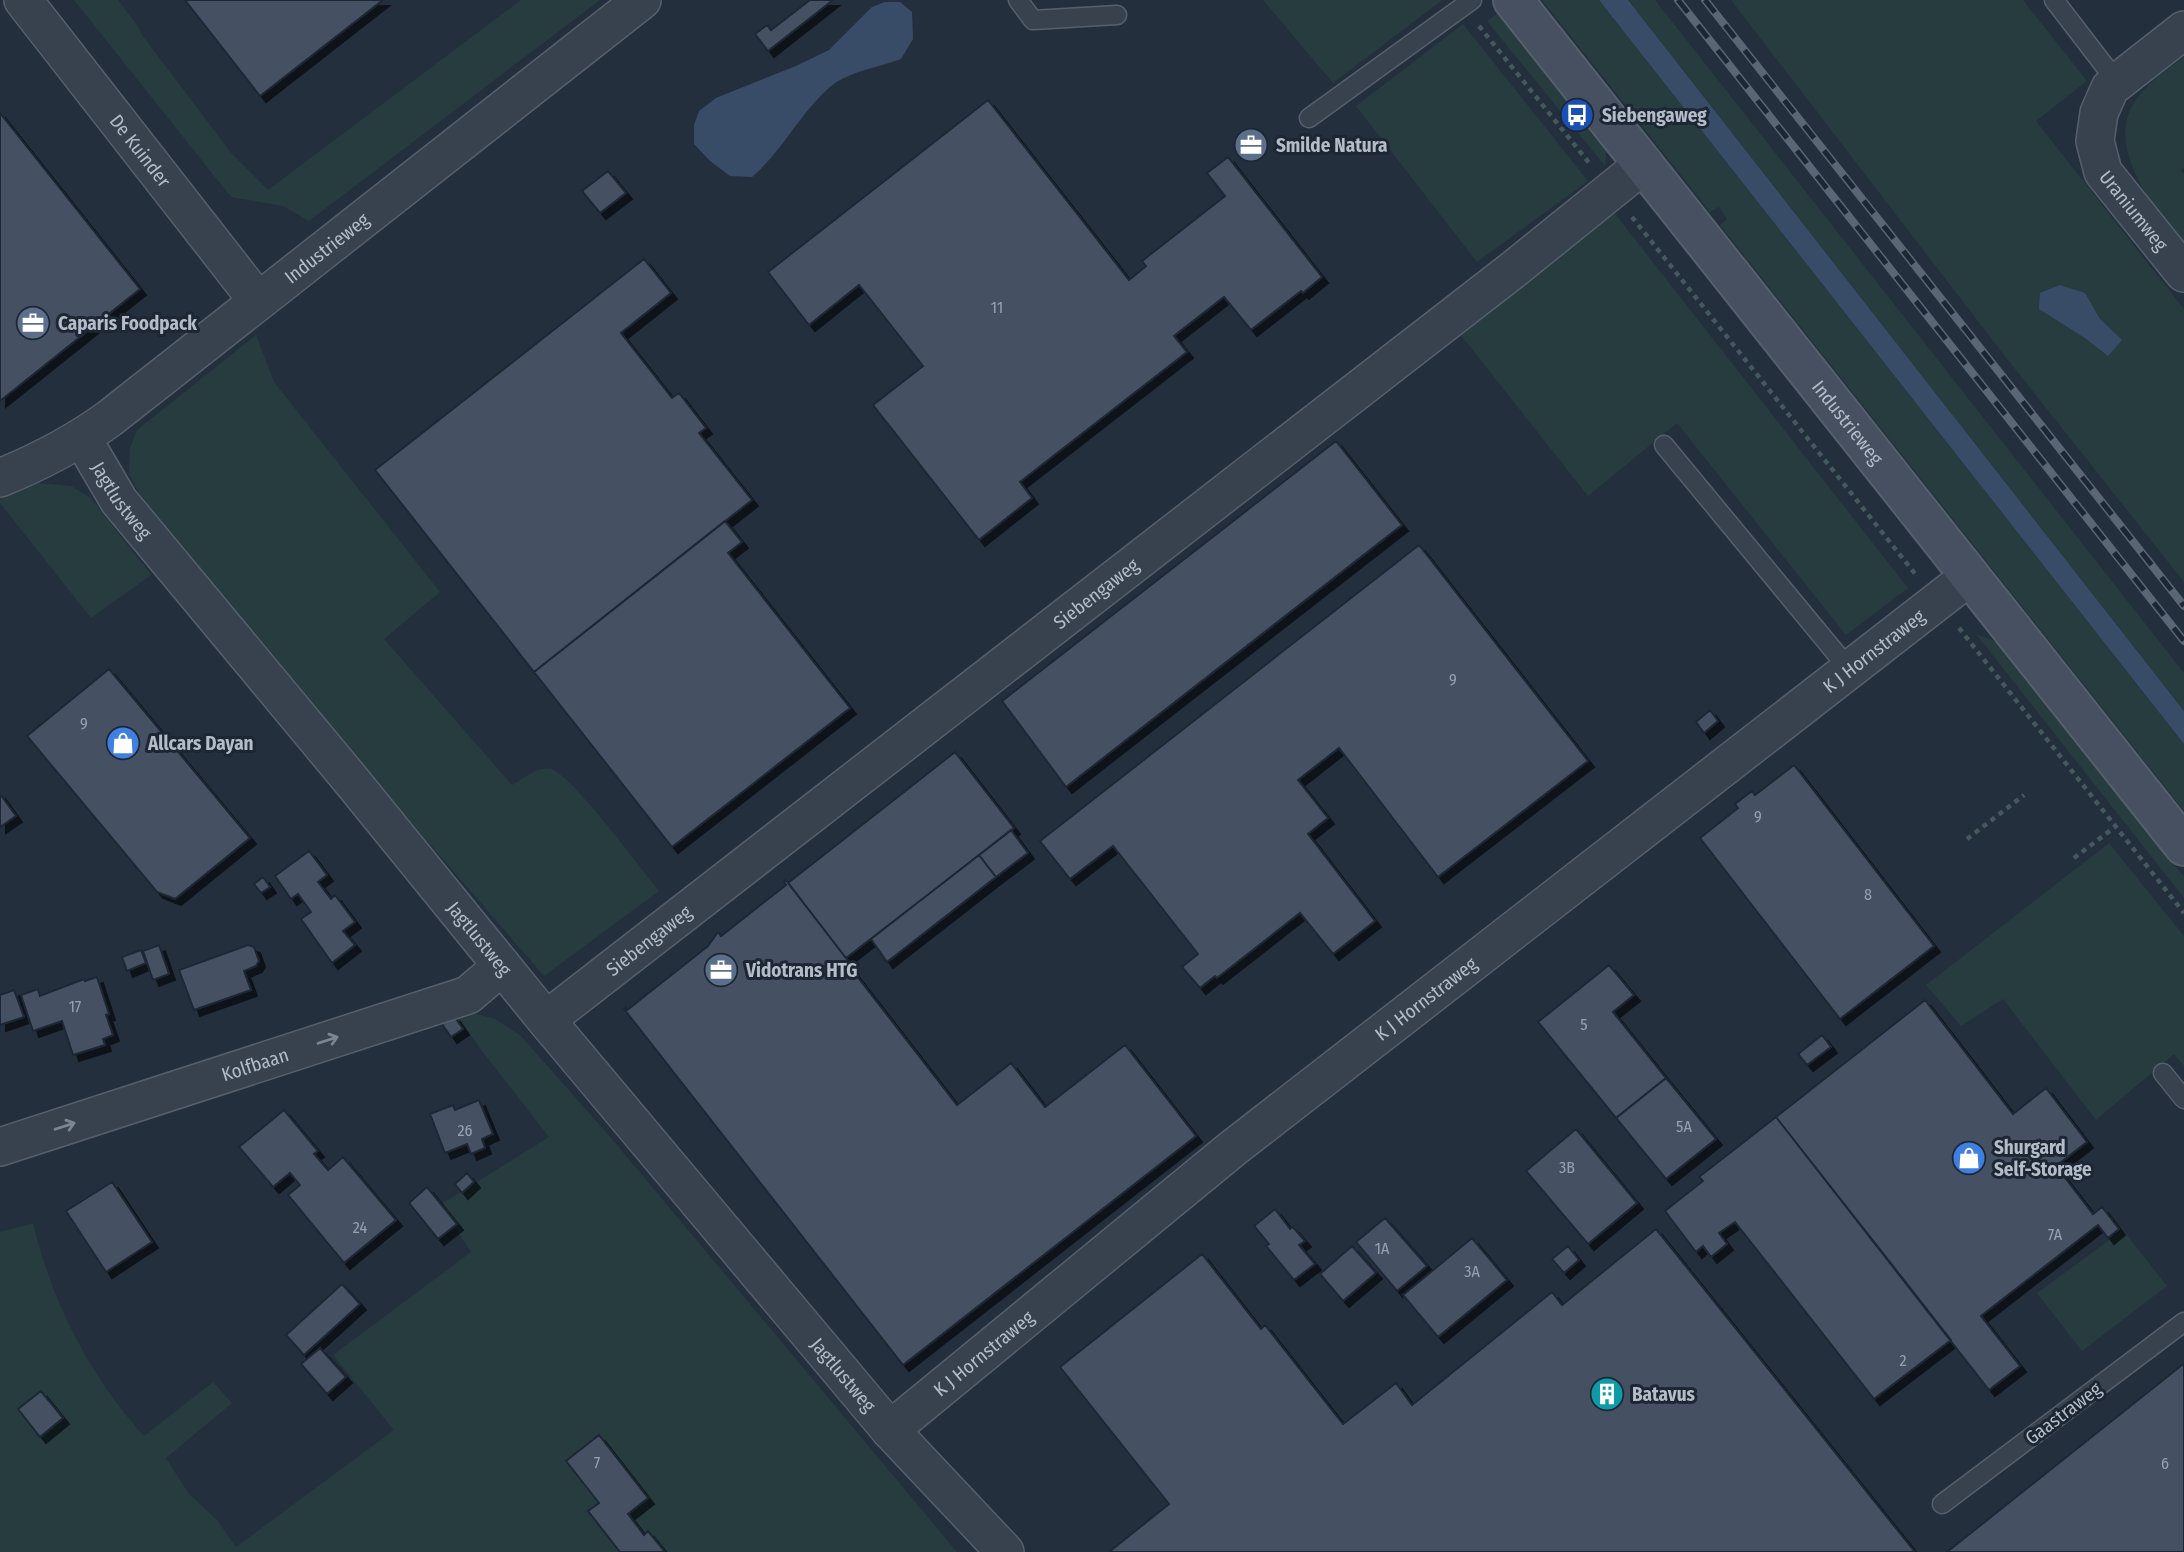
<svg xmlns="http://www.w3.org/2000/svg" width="2184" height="1552" viewBox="0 0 2184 1552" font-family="'Fira Sans Condensed',sans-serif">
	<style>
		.green { fill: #263c3f }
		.water { fill: #394c67 }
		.building { fill: #455162; stroke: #1f2835; stroke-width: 2; filter: url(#shadow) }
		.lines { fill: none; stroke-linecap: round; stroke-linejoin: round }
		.service-casing { stroke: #565f6c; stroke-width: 21 }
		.minor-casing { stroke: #565f6c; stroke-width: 40 }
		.secondary-casing { stroke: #565f6c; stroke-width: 42 }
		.path { stroke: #44595c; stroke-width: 4.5; stroke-dasharray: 5 5; stroke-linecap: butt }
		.service { stroke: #38414e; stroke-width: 18 }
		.minor { stroke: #38414e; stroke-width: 37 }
		.secondary { stroke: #465061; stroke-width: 38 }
		.rail-casing { stroke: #5a6575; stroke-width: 8 }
		.rail { stroke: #1d2633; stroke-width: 5; stroke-dasharray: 16; stroke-linecap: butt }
		.oneway { stroke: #7c8592 }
		.labels { text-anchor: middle; stroke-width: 6; stroke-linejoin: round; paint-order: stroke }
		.number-label { font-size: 16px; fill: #98a1af }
		.poi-label { font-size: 19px; font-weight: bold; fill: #b4bcc9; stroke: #1d2633; text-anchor: start }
		.street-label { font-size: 19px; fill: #b4bcc9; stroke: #1d2633 }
	</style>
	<defs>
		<filter id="shadow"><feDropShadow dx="6" dy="6" stdDeviation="0" flood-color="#0009"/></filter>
	</defs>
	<rect width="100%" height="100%" fill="#242f3e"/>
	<!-- green -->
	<path class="green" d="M 74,0 L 118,0 L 137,25 L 142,35 L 232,154 L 268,190 L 521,0 L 600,0 L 309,221 L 283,206 L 231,197 Z
		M 1263,0 L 1441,0 L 1441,1 L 1333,83 Z
		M 1542,0 L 1599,0 L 2184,744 L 2184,811 L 1720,225 L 1727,219 L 1719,207 L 1710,212 Z
		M 1628,0 L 1655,0 L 2184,673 L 2184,711 Z
		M 1731,0 L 2023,0 L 2087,81 L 2036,121 L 2184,309 L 2184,582 L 2004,355 Z
		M 1500,11 L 1575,105 L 1570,111 L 1581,122 L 1586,118 L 1607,146 L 1605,166 L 1487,21 Z
		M 1463,24 L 1588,181 L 1477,262 L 1356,106 Z
		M 2184,57 L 2184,168 L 2181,170 L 2184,174 L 2184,246 C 2158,214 2110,154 2130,110 C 2140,88 2165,71 2184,57 Z
		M 1612,210 L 1908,588 L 1846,635 L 1677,423 L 1588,496 L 1460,334 Z
		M 256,335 L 274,382 L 440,592 L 384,639 L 512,785 C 524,779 536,766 551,769 C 572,775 641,869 659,891 L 544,976 L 275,665 L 150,513 L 129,474 L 130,448 L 137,430 Z
		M 28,482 L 71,486 L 91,498 L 151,575 L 91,618 L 0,503 L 0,499 Z
		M 1976,634 L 2002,644 L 2184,877 L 2184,898 Z
		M 2109,843 L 2184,936 L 2184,1066 L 2174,1054 L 2096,1120 L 2003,999 L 1961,1026 L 1926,985 Z
		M 477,1014 L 495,1019 L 521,1036 L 612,1139 L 957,1552 L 0,1552 L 0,1232 L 33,1223 C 51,1300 90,1377 144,1436 L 213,1382 L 232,1403 L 166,1458 L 189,1494 L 217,1520 L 236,1547 L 394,1430 L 333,1355 L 471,1252 L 440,1205 L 549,1137 L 482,1051 L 457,1015 Z
		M 2123,1230 L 2167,1286 L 2082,1351 L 2037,1293 Z"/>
	<!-- water -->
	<path class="water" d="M 1599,0 L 1628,0 L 2184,711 L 2184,744 Z
		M 885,2 L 900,2 L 912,12 L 913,39 L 901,59 C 880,67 855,70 835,83 C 804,106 783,151 752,177 L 730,176 L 710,161 L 694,144 L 694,125 L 699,111 L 716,98 L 796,66 L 829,50 L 872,7 Z
		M 2060,285 L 2085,293 L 2100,319 L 2122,340 L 2108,356 L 2085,338 L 2039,309 L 2040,293 Z"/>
	<!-- building -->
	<path class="building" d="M 185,0 L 383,0 L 260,96 Z
		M 810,0 L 833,0 L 768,51 L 755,34 L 767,25 L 771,30 Z
		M 988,100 L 1129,280 L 1146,266 L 1142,261 L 1225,196 L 1207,173 L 1228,157 L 1322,277 L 1303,293 L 1301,291 L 1251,330 L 1224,297 L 1174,336 L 1187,352 L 1020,482 L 1032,498 L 979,540 L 873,405 L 923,366 L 859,285 L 809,325 L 768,272 Z
		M 0,113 L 140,289 L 0,401 Z
		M 608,171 L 626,193 L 600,213 L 582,191 Z
		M 644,259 L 671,293 L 621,333 L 672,398 L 679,393 L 706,428 L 699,433 L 752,500 L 534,672 L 375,470 Z
		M 1336,441 L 1402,525 L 1066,787 L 1002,701 Z
		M 725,521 L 742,542 L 728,553 L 850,708 L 672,847 L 534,672 Z
		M 1419,545 L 1588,761 L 1438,877 L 1339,748 L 1298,780 L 1328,818 L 1308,834 L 1375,921 L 1333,954 L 1300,913 L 1217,978 L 1215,976 L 1200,988 L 1182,967 L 1198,954 L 1113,846 L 1070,879 L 1040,841 Z
		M 109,669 L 250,838 L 175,899 L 157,892 L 27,736 Z
		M 1710,710 L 1718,721 L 1704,733 L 1696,722 Z
		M 955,752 L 1014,828 L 846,958 L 788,883 Z
		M 1794,765 L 1934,946 L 1840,1019 L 1700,838 L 1738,808 L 1735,804 L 1752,791 L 1755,795 Z
		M 0,794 L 16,816 L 0,827 Z
		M 1011,830 L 1028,853 L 996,877 L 979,855 Z
		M 309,851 L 327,875 L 318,882 L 331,899 L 335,895 L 355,922 L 343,931 L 355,945 L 332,963 L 301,919 L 311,912 L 298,894 L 291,899 L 275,876 Z
		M 979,855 L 996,877 L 887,962 L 871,939 Z
		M 263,877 L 270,887 L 261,893 L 254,884 Z
		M 786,880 L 846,958 L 848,960 L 846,962 L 957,1105 L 1011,1063 L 1045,1107 L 1125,1045 L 1196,1136 L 903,1365 L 624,1009 L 626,1007 L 627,1010 L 708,946 L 718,932 L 721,936 L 786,885 L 784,882 Z
		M 159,945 L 169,974 L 153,980 L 143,951 Z
		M 248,945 L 254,947 L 259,961 L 256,966 L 244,971 L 251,990 L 194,1010 L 179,970 Z
		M 141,950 L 146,963 L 127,971 L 122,957 Z
		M 1609,965 L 1634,995 L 1613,1012 L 1666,1078 L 1616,1118 L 1538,1022 Z
		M 97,977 L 109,1014 L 106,1015 L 113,1035 L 103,1039 L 105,1045 L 73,1055 L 62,1021 L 33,1031 L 21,995 L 38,989 L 40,996 L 84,979 L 85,981 Z
		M 14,990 L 24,1017 L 0,1025 L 0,995 Z
		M 1925,1000 L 2013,1114 L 2046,1088 L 2087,1142 L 2056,1166 L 2093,1214 L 2102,1207 L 2119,1229 L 2108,1238 L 2098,1225 L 1981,1316 L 2020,1366 L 1989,1390 L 1776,1117 Z
		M 454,1016 L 463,1029 L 451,1037 L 442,1024 Z
		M 1822,1035 L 1831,1047 L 1807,1065 L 1798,1054 Z
		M 1666,1078 L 1716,1139 L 1666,1179 L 1616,1118 Z
		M 479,1100 L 493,1134 L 482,1139 L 485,1148 L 471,1154 L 467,1144 L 445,1153 L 430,1114 L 453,1105 L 455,1110 Z
		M 284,1110 L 318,1151 L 314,1154 L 328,1170 L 343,1157 L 396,1220 L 344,1263 L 288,1195 L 300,1185 L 290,1173 L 273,1187 L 239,1147 Z
		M 1776,1117 L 1951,1340 L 1874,1399 L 1735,1222 L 1719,1233 L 1727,1244 L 1711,1257 L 1703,1246 L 1696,1252 L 1665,1211 L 1703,1181 L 1699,1177 Z
		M 1576,1129 L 1637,1203 L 1588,1244 L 1526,1171 Z
		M 467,1173 L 474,1182 L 462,1193 L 455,1184 Z
		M 112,1182 L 152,1242 L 106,1272 L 66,1211 Z
		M 427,1187 L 457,1224 L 438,1239 L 409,1203 Z
		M 1275,1209 L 1290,1229 L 1293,1227 L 1305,1241 L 1299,1245 L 1315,1264 L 1294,1280 L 1266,1246 L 1269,1244 L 1254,1226 Z
		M 1385,1218 L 1427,1266 L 1397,1291 L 1356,1242 Z
		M 1656,1229 L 1915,1552 L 1109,1552 L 1169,1504 L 1060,1367 L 1202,1254 L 1261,1329 L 1265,1325 L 1343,1424 L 1396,1383 L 1412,1405 L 1552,1292 L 1562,1305 Z
		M 1472,1238 L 1507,1280 L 1438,1337 L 1403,1295 Z
		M 1352,1246 L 1376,1273 L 1343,1301 L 1320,1274 Z
		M 1568,1246 L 1579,1260 L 1564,1273 L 1552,1259 Z
		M 342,1284 L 360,1304 L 304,1355 L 286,1335 Z
		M 320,1348 L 346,1377 L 327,1394 L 301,1364 Z
		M 2184,1363 L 2184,1552 L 1947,1552 L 2177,1369 Z
		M 41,1391 L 63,1418 L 40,1437 L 18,1409 Z
		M 599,1435 L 648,1498 L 628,1514 L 644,1535 L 648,1531 L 665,1552 L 620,1552 L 588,1511 L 599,1503 L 566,1461 Z"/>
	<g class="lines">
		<defs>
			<path id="service" d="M 1018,0 L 1033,20 L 1117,15
				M 2054,0 L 2117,82
				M 1309,118 L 1472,0
				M 1664,445 L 1849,669
				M 2163,1073 L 2184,1099
				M 1942,1504 L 2184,1322"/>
			<g id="minor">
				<path id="s1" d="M 23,0 L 258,301"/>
				<path id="s2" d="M 2184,30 L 2110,88 L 2099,113 L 2095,141 L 2103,172 L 2184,273"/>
				<path id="s3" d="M 82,438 L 119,501 L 350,779 L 546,1020 L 890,1430 L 1005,1552"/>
				<path id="s4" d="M 0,478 C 39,462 76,443 110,418 L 642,0"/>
				<path id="s5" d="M 546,1020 L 1514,269 L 1644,164"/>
				<path id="s6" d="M 0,1147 L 468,995 L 502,966"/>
				<path id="s7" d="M 890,1430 L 1232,1149 L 1970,576"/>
			</g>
			<g id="secondary">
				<path id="s8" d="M 1513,0 L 2184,846"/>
			</g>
		</defs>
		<!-- service casing -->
		<use href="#service" class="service-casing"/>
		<!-- minor casing -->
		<use href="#minor" class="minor-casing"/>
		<!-- secondary casing -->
		<use href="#secondary" class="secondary-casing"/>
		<!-- path -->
		<path class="path" d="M 1479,26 L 1590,164
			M 1632,217 L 1916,575
			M 1959,628 L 2184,913
			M 1967,839 L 2024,795
			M 2074,858 L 2115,827"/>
		<!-- service -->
		<use href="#service" class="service"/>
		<!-- minor -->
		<use href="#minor" class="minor"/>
		<!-- secondary -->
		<use href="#secondary" class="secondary"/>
		<defs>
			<path id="rail" d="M 1678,0 L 2184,641
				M 1705,0 L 2184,606"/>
		</defs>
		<!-- rail casing -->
		<use href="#rail" class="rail-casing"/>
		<!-- rail -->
		<use href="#rail" class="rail"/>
	</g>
	<!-- one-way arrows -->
	<defs><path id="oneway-shaft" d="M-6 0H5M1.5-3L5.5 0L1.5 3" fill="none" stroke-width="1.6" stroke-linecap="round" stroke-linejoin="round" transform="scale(1.75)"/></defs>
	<g class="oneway">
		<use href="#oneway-shaft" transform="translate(328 1040) rotate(-18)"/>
		<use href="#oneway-shaft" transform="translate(65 1126) rotate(-18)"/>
	</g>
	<!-- icons -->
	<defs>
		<symbol id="bus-disc" viewBox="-11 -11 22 22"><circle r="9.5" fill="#1a4fb4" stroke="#1d2633"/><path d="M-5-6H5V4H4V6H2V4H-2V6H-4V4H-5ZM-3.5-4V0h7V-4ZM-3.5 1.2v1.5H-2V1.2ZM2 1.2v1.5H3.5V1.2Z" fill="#fff"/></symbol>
		<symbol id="office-disc" viewBox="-11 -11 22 22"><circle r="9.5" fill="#5c6f8a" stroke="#1d2633"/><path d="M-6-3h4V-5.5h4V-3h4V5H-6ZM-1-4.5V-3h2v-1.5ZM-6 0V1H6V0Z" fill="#fff"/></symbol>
		<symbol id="shop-disc" viewBox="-11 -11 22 22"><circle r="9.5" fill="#3f7fe0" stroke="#1d2633"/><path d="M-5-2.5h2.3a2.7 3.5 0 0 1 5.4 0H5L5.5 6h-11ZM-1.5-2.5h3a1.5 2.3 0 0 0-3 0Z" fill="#fff"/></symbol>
		<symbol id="building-disc" viewBox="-11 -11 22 22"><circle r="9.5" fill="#0f9aa8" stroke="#1d2633"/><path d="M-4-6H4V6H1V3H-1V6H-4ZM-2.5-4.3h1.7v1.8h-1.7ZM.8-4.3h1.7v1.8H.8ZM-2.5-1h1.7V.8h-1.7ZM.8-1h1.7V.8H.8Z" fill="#fff"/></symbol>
	</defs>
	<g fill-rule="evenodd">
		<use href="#bus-disc" x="1558" y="96" width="38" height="38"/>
		<use href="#office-disc" x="1232" y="126" width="38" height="38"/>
		<use href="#office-disc" x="14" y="304" width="38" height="38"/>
		<use href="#shop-disc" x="104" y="724" width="38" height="38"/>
		<use href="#office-disc" x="702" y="951" width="38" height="38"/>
		<use href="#shop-disc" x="1950" y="1139" width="38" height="38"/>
		<use href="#building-disc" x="1588" y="1375" width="38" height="38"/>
	</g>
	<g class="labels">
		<!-- number labels -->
		<g class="number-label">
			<text x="997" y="313">11</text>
			<text x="1453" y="685">9</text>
			<text x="84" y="729">9</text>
			<text x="1758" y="822">9</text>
			<text x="1868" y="900">8</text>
			<text x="75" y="1012">17</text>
			<text x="1584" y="1030">5</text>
			<text x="1684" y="1132">5A</text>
			<text x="465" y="1136">26</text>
			<text x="1567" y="1173">3B</text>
			<text x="360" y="1233">24</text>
			<text x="2055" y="1240">7A</text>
			<text x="1382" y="1254">1A</text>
			<text x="1472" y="1277">3A</text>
			<text x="1903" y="1366">2</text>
			<text x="597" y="1468">7</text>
			<text x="2165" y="1469">6</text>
		</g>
		<!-- poi labels -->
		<g class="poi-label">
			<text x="1602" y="122">Siebengaweg</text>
			<text x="1276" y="152">Smilde Natura</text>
			<text x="58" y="330">Caparis Foodpack</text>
			<text x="148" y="750">Allcars Dayan</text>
			<text x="746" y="977">Vidotrans HTG</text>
			<text x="1994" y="1154">Shurgard<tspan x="1994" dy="22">Self-Storage</tspan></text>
			<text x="1632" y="1401">Batavus</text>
		</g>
		<!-- street labels -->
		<g class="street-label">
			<text dy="7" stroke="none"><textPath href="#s1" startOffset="191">De Kuinder</textPath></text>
			<text dy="7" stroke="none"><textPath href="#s2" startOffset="231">Uraniumweg</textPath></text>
			<text dy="7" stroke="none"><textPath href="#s4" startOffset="401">Industrieweg</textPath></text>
			<text dy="7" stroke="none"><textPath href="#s8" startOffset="539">Industrieweg</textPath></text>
			<text dy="7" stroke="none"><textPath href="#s3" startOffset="74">Jagtlustweg</textPath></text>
			<text dy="7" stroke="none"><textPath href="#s5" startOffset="696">Siebengaweg</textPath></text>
			<text dy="7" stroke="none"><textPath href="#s7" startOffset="1255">K J Hornstraweg</textPath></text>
			<text dy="7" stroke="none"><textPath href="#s3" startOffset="640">Jagtlustweg</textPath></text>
			<text dy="7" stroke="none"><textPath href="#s5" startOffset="130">Siebengaweg</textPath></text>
			<text dy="7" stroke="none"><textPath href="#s7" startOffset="688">K J Hornstraweg</textPath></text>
			<text dy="7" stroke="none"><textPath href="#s6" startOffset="268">Kolfbaan</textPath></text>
			<text dy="7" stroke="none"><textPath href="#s7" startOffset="121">K J Hornstraweg</textPath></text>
			<text dy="7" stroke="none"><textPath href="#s3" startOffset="1208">Jagtlustweg</textPath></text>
			<text transform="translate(2063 1413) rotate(-37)" y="7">Gaastraweg</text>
		</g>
	</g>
</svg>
